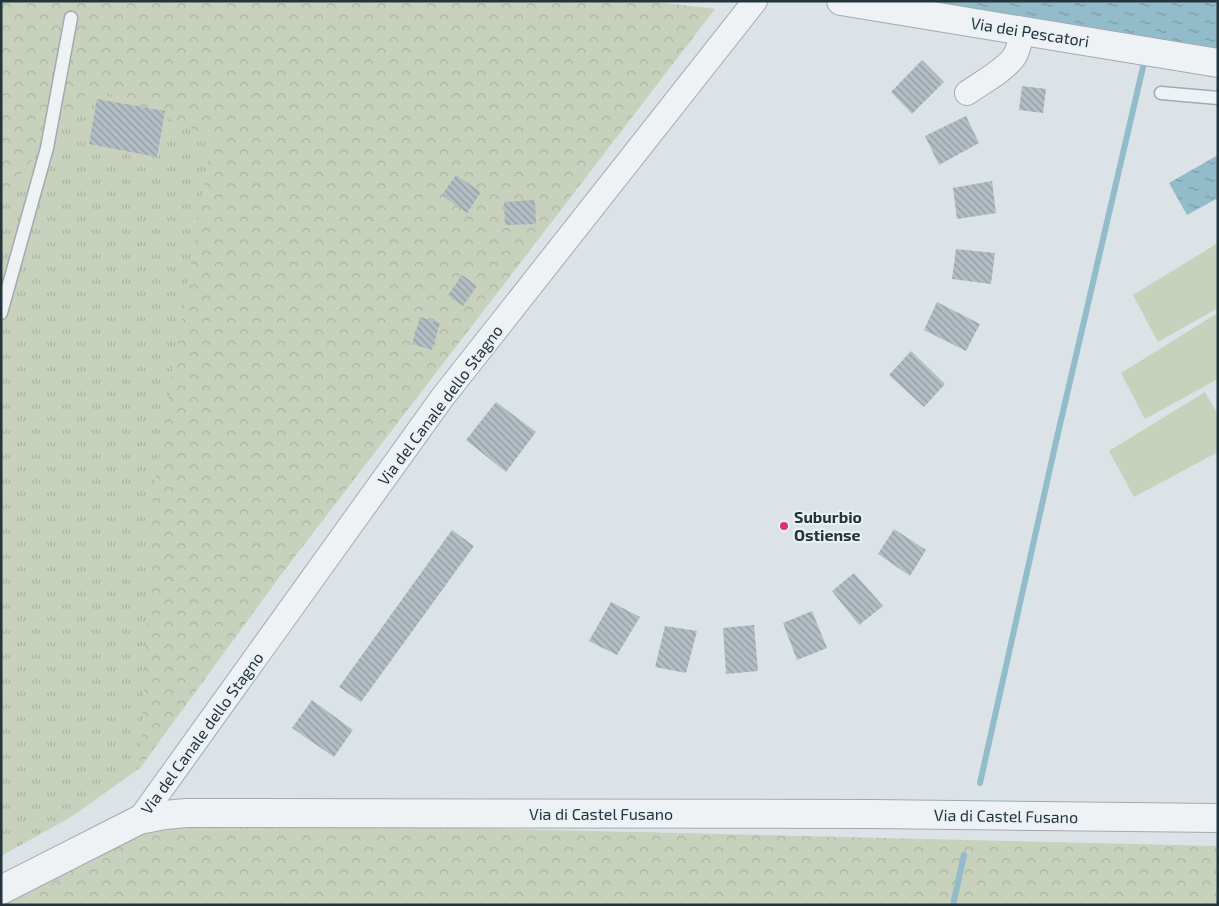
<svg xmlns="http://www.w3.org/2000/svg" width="1219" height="906" viewBox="0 0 1219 906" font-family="'Exo 2',sans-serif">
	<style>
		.grass { fill: url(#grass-tufts) }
		.forest { fill: url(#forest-crowns) }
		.pitch { fill: #c7d1bb }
		.water { fill: url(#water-ripples) }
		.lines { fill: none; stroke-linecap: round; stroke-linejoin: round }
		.stream { stroke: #93bcca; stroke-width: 6 }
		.building { fill: url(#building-back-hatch) }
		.service-casing { stroke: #a0abb1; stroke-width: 15 }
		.minor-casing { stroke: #a0abb1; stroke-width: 26 }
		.tertiary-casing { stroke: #a0abb1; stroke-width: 30 }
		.service { stroke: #eef2f5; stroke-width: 12 }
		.minor { stroke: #eef2f5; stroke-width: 24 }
		.tertiary { stroke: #eef2f5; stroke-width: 28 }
		.poi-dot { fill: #d6357a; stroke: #eaf1f4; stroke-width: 2 }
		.labels { text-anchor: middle; stroke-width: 4; stroke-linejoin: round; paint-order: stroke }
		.street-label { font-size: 16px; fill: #24343d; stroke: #eaf1f4 }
		.poi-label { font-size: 16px; font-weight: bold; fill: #24343d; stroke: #eaf1f4; text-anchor: start }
	</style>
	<defs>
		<pattern id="grass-tufts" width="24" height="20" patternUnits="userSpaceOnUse" patternTransform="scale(1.25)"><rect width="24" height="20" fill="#c7d1bb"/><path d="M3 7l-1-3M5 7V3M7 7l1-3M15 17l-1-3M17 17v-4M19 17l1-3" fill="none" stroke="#abb4a2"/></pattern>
		<pattern id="forest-crowns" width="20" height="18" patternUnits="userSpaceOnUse" patternTransform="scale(1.25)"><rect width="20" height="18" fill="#c7d1bb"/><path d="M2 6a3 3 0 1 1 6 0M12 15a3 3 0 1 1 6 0" fill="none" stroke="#abb4a2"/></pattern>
		<pattern id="water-ripples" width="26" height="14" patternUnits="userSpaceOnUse" patternTransform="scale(1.25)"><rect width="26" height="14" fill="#93bcca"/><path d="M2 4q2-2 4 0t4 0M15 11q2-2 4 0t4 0" fill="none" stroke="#789aa5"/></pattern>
		<pattern id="building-back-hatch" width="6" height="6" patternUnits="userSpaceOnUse" patternTransform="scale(1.25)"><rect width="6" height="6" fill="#b2bdc4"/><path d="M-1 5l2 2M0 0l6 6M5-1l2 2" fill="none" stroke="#919aa0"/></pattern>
	</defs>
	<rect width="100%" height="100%" fill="#dbe3e7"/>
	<!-- grass -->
	<path class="grass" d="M 1,1 L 270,1 L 140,768 L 71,817 L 1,856 Z"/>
	<!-- forest -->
	<path class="forest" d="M 1,1 L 649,1 L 715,9 L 280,576 L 140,768 L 153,492 L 212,137 L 93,87 L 1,198 Z
		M 139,820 L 1218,846 L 1218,905 L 1,905 L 1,903 Z"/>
	<!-- pitch -->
	<path class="pitch" d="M 1218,243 L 1218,308 L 1158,342 L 1133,295 Z
		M 1216,314 L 1218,317 L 1218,379 L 1145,419 L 1121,373 Z
		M 1205,392 L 1218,415 L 1218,452 L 1134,497 L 1109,451 Z"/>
	<!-- water -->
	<path class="water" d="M 904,1 L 1218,1 L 1218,49 Z
		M 1218,155 L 1218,198 L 1187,215 L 1169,183 Z"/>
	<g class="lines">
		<!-- stream -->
		<path class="stream" d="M 980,783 L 1055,446 L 1143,67
			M 953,905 L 964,855"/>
	</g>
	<!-- building -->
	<path class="building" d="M 922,60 L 944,82 L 912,114 L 891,92 Z
		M 1022,86 L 1046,89 L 1043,113 L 1019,110 Z
		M 97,99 L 165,111 L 157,157 L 89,144 Z
		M 966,116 L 979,143 L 939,165 L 925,136 Z
		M 456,175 L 481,192 L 467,213 L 442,195 Z
		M 992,181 L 996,213 L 957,219 L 953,188 Z
		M 535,200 L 536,224 L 505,225 L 504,202 Z
		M 956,249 L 995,253 L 991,284 L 952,279 Z
		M 462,275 L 477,286 L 463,306 L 448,295 Z
		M 937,302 L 980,324 L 966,351 L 924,330 Z
		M 420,317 L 440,323 L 432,350 L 412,344 Z
		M 911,351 L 945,384 L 924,407 L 889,375 Z
		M 496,402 L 536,432 L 506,472 L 466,440 Z
		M 894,529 L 926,550 L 910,576 L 878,554 Z
		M 452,530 L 474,546 L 361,702 L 339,687 Z
		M 854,573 L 883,606 L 859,625 L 832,591 Z
		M 611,602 L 640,617 L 617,655 L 589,641 Z
		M 812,611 L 827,648 L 797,660 L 783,623 Z
		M 754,625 L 758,671 L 726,674 L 723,628 Z
		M 665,626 L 697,631 L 686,673 L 655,667 Z
		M 312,700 L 353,730 L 334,757 L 292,728 Z"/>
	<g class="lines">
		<defs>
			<path id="service" d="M 1161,93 L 1218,98
				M 1,313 L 47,148 L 71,18"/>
			<path id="minor" d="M 967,93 C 981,83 1004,71 1014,57 C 1019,50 1020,40 1022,31
				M 139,820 L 442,398 L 755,1"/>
			<path id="tertiary" d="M 841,1 L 1218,63
				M 1,890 L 139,820 L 165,815 L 186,813 L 873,814 L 1218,818"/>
		</defs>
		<!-- service casing -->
		<use href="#service" class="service-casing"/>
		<!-- minor casing -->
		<use href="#minor" class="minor-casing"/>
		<!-- tertiary casing -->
		<use href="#tertiary" class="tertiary-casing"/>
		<!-- service -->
		<use href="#service" class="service"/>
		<!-- minor -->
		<use href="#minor" class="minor"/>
		<!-- tertiary -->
		<use href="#tertiary" class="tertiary"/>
	</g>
	<!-- markers -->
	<circle class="poi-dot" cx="784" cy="526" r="5"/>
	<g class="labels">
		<!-- street labels -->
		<g class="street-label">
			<text transform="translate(1030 32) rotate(9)" y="6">Via dei Pescatori</text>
			<text transform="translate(440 405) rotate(-53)" y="6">Via del Canale dello Stagno</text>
			<text transform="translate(202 733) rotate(-54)" y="6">Via del Canale dello Stagno</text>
			<text x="601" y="820">Via di Castel Fusano</text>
			<text transform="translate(1006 816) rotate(1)" y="6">Via di Castel Fusano</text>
		</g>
		<!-- poi labels -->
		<g class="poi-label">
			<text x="794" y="523">Suburbio<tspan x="794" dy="18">Ostiense</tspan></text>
		</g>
	</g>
	<!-- border -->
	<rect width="1219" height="906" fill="none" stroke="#24343d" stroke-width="5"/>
</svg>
